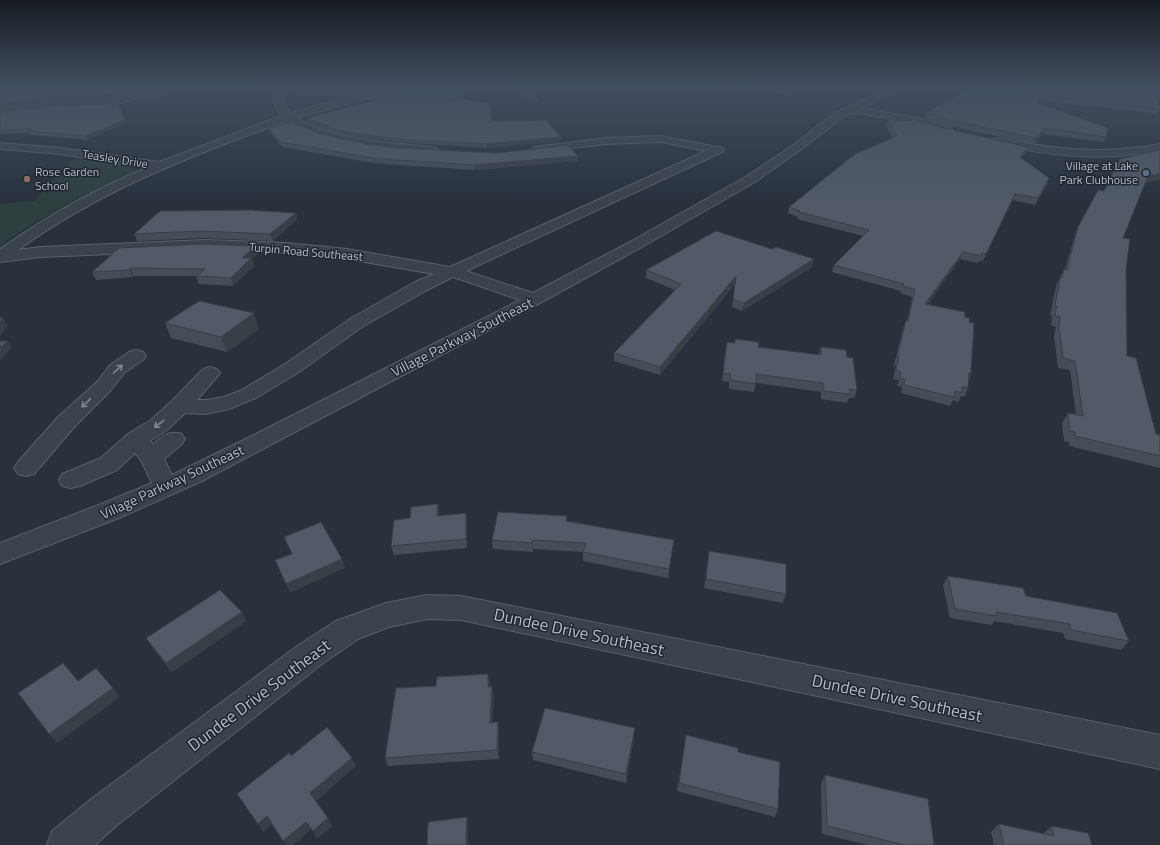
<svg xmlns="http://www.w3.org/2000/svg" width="1160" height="845" viewBox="0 0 1160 845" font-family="'Titillium Web',sans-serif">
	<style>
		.green { fill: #2d3f3f }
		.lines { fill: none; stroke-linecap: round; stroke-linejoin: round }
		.minor-casing { stroke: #59616a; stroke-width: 2 }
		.minor { fill: #3b434c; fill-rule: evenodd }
		.wall { fill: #464d58 }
		.shaded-wall { fill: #393f47 }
		.building { fill: #515a66; stroke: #393f47 }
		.oneway { stroke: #808790 }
		.service-dot { fill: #5c6f8a; stroke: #202831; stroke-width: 1.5 }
		.education-dot { fill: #8d6e63; stroke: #202831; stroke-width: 1.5 }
		.labels { text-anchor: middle; stroke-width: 3; stroke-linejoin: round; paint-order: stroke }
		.far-street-label { font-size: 12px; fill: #b8bec7; stroke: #202831 }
		.far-poi-label { font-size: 12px; fill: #b8bec7; stroke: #202831; text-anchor: end }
		.street-label { font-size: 14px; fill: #b8bec7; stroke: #202831 }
		.near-street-label { font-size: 17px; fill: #b8bec7; stroke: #202831 }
	</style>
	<rect width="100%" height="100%" fill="#28313c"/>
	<!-- green -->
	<path class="green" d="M 75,158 L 127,166 L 136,170 C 89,191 44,216 0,245 L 0,204 L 34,201 Z"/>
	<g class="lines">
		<defs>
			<path id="minor" d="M 130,86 L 139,86 L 135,98 L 126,102 L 105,106 L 52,108 L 0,114 L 0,108 L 52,103 L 105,100 L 127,95 Z
				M 273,86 L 282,86 C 278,96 286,105 290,113 C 335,100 381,86 428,86 L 424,89 L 355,101 L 296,118 C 337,141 386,142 432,147 L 436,148 L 438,150 L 436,152 L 432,153 C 382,149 331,147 286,121 C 193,155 99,191 18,250 L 40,247 L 205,240 L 287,243 L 347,249 L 450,267 L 706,151 L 661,142 L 606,144 L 538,152 L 534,151 L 532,149 L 534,147 L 606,138 L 661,136 L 722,148 L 724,150 L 722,152 L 466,271 L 533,293 L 630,242 L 747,176 L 788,149 L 834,114 L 862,100 L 896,86 L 909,86 L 861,108 L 928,120 L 951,127 L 952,129 L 947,132 L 926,126 L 866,114 L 851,113 L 842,118 L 796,153 L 755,182 L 640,248 L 540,303 L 200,482 L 119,518 L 0,564 L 0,543 L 101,504 L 152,483 L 141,460 L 135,453 L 117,470 L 80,486 L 71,488 L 62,486 L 59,480 L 62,474 L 101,458 L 128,434 L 151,420 L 172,401 L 203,369 L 210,367 L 217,369 L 220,373 L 197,400 L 206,400 L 224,397 L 242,390 L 285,364 L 350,319 L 415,282 L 434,274 L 347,259 L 287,253 L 205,250 L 40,257 L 0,262 L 0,249 C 46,217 94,189 146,168 L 61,154 L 0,149 L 0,143 L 61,148 L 159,162 L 281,116 C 277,107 268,96 273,86 ZM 453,277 L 520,300 L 252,436 L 172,475 L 164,459 L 182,444 L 185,439 L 182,434 C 169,430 163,436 153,444 L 150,441 L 167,430 L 185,413 L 206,414 L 229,409 L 256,398 L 299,372 L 362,327 L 427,290 Z
				M 507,86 L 518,86 L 538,99 L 536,101 L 530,101 Z
				M 756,86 L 781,86 C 776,90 761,90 756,86 Z
				M 998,138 C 1052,149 1105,155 1160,144 L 1160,150 C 1105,162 1049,157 994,143 L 992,141 L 994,139 Z
				M 136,350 L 143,352 L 146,356 L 143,360 L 124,373 L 111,390 L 75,426 L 34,474 L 26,476 L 18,474 L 14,468 L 18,462 L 59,416 L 97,382 L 110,365 L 129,352 Z
				M 427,595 L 461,596 L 1160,735 L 1160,769 L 461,620 L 427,619 L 389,627 L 358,639 L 322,664 L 116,826 L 95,845 L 47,845 L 52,831 L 90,800 L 300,644 L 336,621 L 386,603 Z"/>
		</defs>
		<!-- minor casing -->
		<use href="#minor" class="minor-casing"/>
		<!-- minor -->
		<use href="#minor" class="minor"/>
	</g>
	<!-- wall -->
	<path class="wall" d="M 138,86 L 272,86 L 270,92 L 228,90 L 180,91 L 160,100 L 135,100 L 134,96 Z
		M 693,86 L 738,86 L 721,92 Z
		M 747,86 L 758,86 L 758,89 Z
		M 765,86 L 820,86 L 789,96 L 765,90 Z
		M 975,86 L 1160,86 L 1160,100 L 1158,100 L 1160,109 L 1157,114 L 1038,100 L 1037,103 L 1106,137 L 1104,142 L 1043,134 L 1034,144 L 945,125 L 939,122 L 923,118 L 925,113 Z
		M 393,87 L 345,96 L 282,93 L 282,90 Z
		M 424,87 L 453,100 L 492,121 L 561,137 L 561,141 L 487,148 L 410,143 L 351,136 L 332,132 L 308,122 L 307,118 L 385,98 L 381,98 L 380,95 Z
		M 0,112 L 126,123 L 87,140 L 31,135 L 30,133 L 0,134 Z
		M 888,120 L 926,124 L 1026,153 L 1021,158 L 1047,185 L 1035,205 L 1013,200 L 983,261 L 979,261 L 978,263 L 960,259 L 928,304 L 965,317 L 969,322 L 971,373 L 969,380 L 968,388 L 965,396 L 961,396 L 958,402 L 953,400 L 950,406 L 901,393 L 902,387 L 897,386 L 899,380 L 893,379 L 896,366 L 894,365 L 903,328 L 906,320 L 907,321 L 912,297 L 900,293 L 901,291 L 832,272 L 834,265 L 863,236 L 797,219 L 798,217 L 788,213 L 789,207 L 893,138 L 886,126 Z
		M 269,128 L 320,134 L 366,144 L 399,148 L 578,161 L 474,170 L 398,165 L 374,163 L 282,147 L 270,132 Z
		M 1160,150 L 1160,179 L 1145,183 L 1123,238 L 1126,270 L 1127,356 L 1156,434 L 1160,435 L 1160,468 L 1069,446 L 1069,442 L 1064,441 L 1062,423 L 1068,413 L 1076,415 L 1070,370 L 1058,368 L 1054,336 L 1056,327 L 1051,325 L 1052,315 L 1050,315 L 1056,286 L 1064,269 L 1065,269 L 1075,235 L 1078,227 L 1104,191 Z
		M 296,213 L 297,219 L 273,241 L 205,238 L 137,241 L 134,234 Z
		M 256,246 L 258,253 L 252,259 L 254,266 L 233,286 L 199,284 L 196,276 L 134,276 L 133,277 L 96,280 L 92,272 Z
		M 812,267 L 742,311 L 732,307 L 735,284 L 660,375 L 614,361 L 614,353 L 675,290 L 646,278 L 646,270 Z
		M 165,323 L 259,329 L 227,352 L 171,338 Z
		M 727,342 L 758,347 L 818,355 L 821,347 L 847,357 L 857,390 L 854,398 L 849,398 L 847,403 L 821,399 L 821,392 L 756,383 L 754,392 L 729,389 L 729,382 L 722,381 Z
		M 439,513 L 439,516 L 467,522 L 467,548 L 394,555 L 391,546 L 410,518 Z
		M 567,521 L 674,540 L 668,578 L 583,561 L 583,552 L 533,549 L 533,552 L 493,549 L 492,540 Z
		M 709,551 L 786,594 L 783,603 L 704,588 Z
		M 948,576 L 1026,596 L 1129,641 L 1121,650 L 1065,639 L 1063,633 L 994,621 L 992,625 L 950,618 L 943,585 Z
		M 242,612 L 246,621 L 172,672 L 152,647 L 146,638 Z
		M 488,674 L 489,687 L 494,696 L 492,723 L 498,722 L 499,731 L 499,759 L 388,766 L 385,758 L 436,686 Z
		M 686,735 L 738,752 L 778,809 L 775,817 L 677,791 Z
		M 634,737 L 626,783 L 533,760 L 532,752 Z
		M 825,775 L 934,845 L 868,845 L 822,834 L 821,784 Z
		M 999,824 L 1043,834 L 1051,826 L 1092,845 L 994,845 L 991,832 Z"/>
	<!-- shaded-wall -->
	<path class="shaded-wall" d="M 127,86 L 129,86 L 126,94 L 105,99 L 52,102 L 0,107 L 0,103 Z
		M 270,86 L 272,86 L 270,92 L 269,89 Z
		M 379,86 L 403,86 L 393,87 L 345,96 L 344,93 Z
		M 474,86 L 480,86 L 445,105 L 445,102 Z
		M 725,86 L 738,86 L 721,92 L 722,87 Z
		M 806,86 L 820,86 L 789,96 L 790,91 Z
		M 179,88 L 180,91 L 160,100 L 159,97 Z
		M 118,101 L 126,123 L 87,140 L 85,136 Z
		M 1045,128 L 1043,134 L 1034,144 L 1036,138 Z
		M 561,137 L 561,141 L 487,148 L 487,144 Z
		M 1028,147 L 1026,153 L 1017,163 L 1020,157 Z
		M 578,156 L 578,161 L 474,170 L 474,165 Z
		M 1160,173 L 1160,179 L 1144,183 L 1148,176 Z
		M 1049,178 L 1047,185 L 1035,205 L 1038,198 Z
		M 1015,194 L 1013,200 L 983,261 L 986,254 Z
		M 296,213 L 297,219 L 273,241 L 270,234 Z
		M 256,246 L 258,253 L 252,259 L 254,266 L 233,286 L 231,278 L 242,258 Z
		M 963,252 L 960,259 L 923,312 L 925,304 Z
		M 814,259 L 812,267 L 742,311 L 744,303 Z
		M 130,268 L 134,276 L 133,277 L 129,270 Z
		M 736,276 L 735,284 L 660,375 L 660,367 Z
		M 254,313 L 259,329 L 227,352 L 221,337 Z
		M 0,315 L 2,319 L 3,318 L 8,326 L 0,336 Z
		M 8,341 L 12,348 L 0,360 L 0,348 Z
		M 438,504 L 439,513 L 439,525 L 437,516 Z
		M 466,513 L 467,522 L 467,548 L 466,539 Z
		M 533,540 L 533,552 L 532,543 Z
		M 342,559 L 345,568 L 290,593 L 286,584 Z
		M 242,612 L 246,621 L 172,672 L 166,663 Z
		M 488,674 L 490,683 L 489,696 L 488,687 Z
		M 492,687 L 494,696 L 492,731 L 490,723 Z
		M 113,688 L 120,697 L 57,743 L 49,734 Z
		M 498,722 L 499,731 L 499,759 L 497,750 Z
		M 635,728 L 634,737 L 626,783 L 626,774 Z
		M 352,758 L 356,766 L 315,802 L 310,793 Z
		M 267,816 L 272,824 L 263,832 L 258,824 Z
		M 467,817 L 468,821 L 468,845 L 466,845 Z
		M 328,818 L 333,826 L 317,839 L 313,831 Z
		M 306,822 L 311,830 L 293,845 L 286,845 L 283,841 Z"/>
	<!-- building -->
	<path class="building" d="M 4,86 L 127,86 L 125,90 L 103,95 L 50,98 L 0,103 L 0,88 Z
		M 138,86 L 270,86 L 269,89 L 227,87 L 179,88 L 159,97 L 134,96 Z
		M 282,86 L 379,86 L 344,93 L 282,90 Z
		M 425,86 L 474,86 L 445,102 L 462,99 L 491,104 L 492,121 L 546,120 L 561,137 L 487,144 L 409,140 L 350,133 L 332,128 L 307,118 L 395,95 L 380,95 L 424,87 Z
		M 769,86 L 806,86 L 790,91 Z
		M 975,86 L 1160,86 L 1160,95 L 1156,95 L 1160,109 L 1039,95 L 1037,103 L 1108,128 L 1106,137 L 1045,128 L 1036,138 L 946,119 L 941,116 L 925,113 Z
		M 118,101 L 124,120 L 85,136 L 29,131 L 31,129 L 0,130 L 0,112 L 51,106 L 104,104 Z
		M 913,119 L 926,124 L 1028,147 L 1020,157 L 1049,178 L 1038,198 L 1015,194 L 986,254 L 982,253 L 981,256 L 963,252 L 925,304 L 965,312 L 965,317 L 970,318 L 969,322 L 974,323 L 971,373 L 969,373 L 968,388 L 962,387 L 962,393 L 955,391 L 954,397 L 904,385 L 905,379 L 900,378 L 901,372 L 896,370 L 899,357 L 897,357 L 906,320 L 908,321 L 915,289 L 902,286 L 904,284 L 834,265 L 869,230 L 799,212 L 800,211 L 789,207 L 855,154 L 897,136 L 888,120 L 909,121 Z
		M 291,122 L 320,134 L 366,144 L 399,148 L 498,153 L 568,145 L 578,156 L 474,165 L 398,160 L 373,158 L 280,142 L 269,128 Z
		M 1160,150 L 1160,173 L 1148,176 L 1123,238 L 1130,239 L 1126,270 L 1127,356 L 1136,358 L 1156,434 L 1160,435 L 1160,456 L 1075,436 L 1075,432 L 1070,431 L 1068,413 L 1083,416 L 1075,361 L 1063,358 L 1059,327 L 1060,317 L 1055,316 L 1057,306 L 1055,306 L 1060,278 L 1062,278 L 1064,269 L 1067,270 L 1078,227 L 1098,190 L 1104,191 L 1120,159 Z
		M 252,210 L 296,213 L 270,234 L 202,231 L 134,234 L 160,211 Z
		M 716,231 L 772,249 L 776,247 L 814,259 L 744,303 L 733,299 L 736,276 L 660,367 L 614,353 L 681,284 L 646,270 Z
		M 202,244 L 256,246 L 242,258 L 251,258 L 231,278 L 196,276 L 205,269 L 130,268 L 129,270 L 92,272 L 119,248 Z
		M 199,301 L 254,313 L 221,337 L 165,323 Z
		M 0,318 L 3,318 L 0,322 Z
		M 735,339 L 759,342 L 758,347 L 821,355 L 821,347 L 846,350 L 847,357 L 853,358 L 857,390 L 849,389 L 850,394 L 824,391 L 823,383 L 756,374 L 756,384 L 730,380 L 731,374 L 723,373 L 727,342 L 735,343 Z
		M 0,341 L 8,341 L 0,348 Z
		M 438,504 L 437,516 L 466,513 L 466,539 L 391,546 L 394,520 L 410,518 L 411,507 Z
		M 498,512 L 567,516 L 566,521 L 674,540 L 669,569 L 583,552 L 586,543 L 533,540 L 532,543 L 492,540 Z
		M 321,522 L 342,559 L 286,584 L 275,560 L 292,554 L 284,537 Z
		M 709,551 L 786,564 L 786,594 L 706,579 Z
		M 948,576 L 1023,588 L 1026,596 L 1117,613 L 1129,641 L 1071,630 L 1070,624 L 996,612 L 997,616 L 955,609 Z
		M 220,590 L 242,612 L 166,663 L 146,638 Z
		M 63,663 L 78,681 L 96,668 L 113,688 L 49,734 L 18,693 Z
		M 488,674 L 488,687 L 492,687 L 490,723 L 498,722 L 497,750 L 385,758 L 396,688 L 436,686 L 437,677 Z
		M 545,708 L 635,728 L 626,774 L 532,752 Z
		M 327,727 L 352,758 L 310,793 L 328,818 L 313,831 L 306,822 L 283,841 L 267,816 L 258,824 L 237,794 L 289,753 L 291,756 Z
		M 686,735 L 738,748 L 738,752 L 780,762 L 778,809 L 679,783 Z
		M 825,775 L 928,799 L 934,845 L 905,845 L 827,826 Z
		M 467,817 L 466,845 L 427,845 L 428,822 Z
		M 999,824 L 1054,836 L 1051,826 L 1088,833 L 1092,845 L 1004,845 Z"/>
	<!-- one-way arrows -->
	<defs><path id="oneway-shaft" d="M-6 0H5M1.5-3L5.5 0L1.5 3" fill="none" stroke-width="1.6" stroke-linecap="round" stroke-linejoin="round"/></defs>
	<g class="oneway">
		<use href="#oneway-shaft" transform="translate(118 369) rotate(-42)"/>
		<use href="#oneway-shaft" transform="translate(86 403) rotate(136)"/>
		<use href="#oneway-shaft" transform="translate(159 424) rotate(143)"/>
	</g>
	<!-- sky -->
	<linearGradient id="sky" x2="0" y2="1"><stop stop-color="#161b21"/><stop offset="0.42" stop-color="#424e61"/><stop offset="1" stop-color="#424e61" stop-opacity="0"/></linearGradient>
	<rect width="1160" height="204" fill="url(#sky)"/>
	<!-- markers -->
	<circle class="service-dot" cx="1146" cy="173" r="4"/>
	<circle class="education-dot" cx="27" cy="179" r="4"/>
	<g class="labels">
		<!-- far-street labels -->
		<g class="far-street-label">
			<text transform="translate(115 159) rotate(9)" y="4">Teasley Drive</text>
			<text transform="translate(306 252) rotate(5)" y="4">Turpin Road Southeast</text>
		</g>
		<!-- far-poi labels -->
		<g class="far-poi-label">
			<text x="1138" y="170">Village at Lake<tspan x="1138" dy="14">Park Clubhouse</tspan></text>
			<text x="35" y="176" text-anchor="start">Rose Garden<tspan x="35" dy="14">School</tspan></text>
		</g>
		<!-- street labels -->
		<g class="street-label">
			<text transform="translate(462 337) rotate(-27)" y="5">Village Parkway Southeast</text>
			<text transform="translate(172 482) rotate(-25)" y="5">Village Parkway Southeast</text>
		</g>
		<!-- near-street labels -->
		<g class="near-street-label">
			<text transform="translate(579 632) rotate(12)" y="6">Dundee Drive Southeast</text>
			<text transform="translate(259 695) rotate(-37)" y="6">Dundee Drive Southeast</text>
			<text transform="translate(897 698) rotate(12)" y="6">Dundee Drive Southeast</text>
		</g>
	</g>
</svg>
